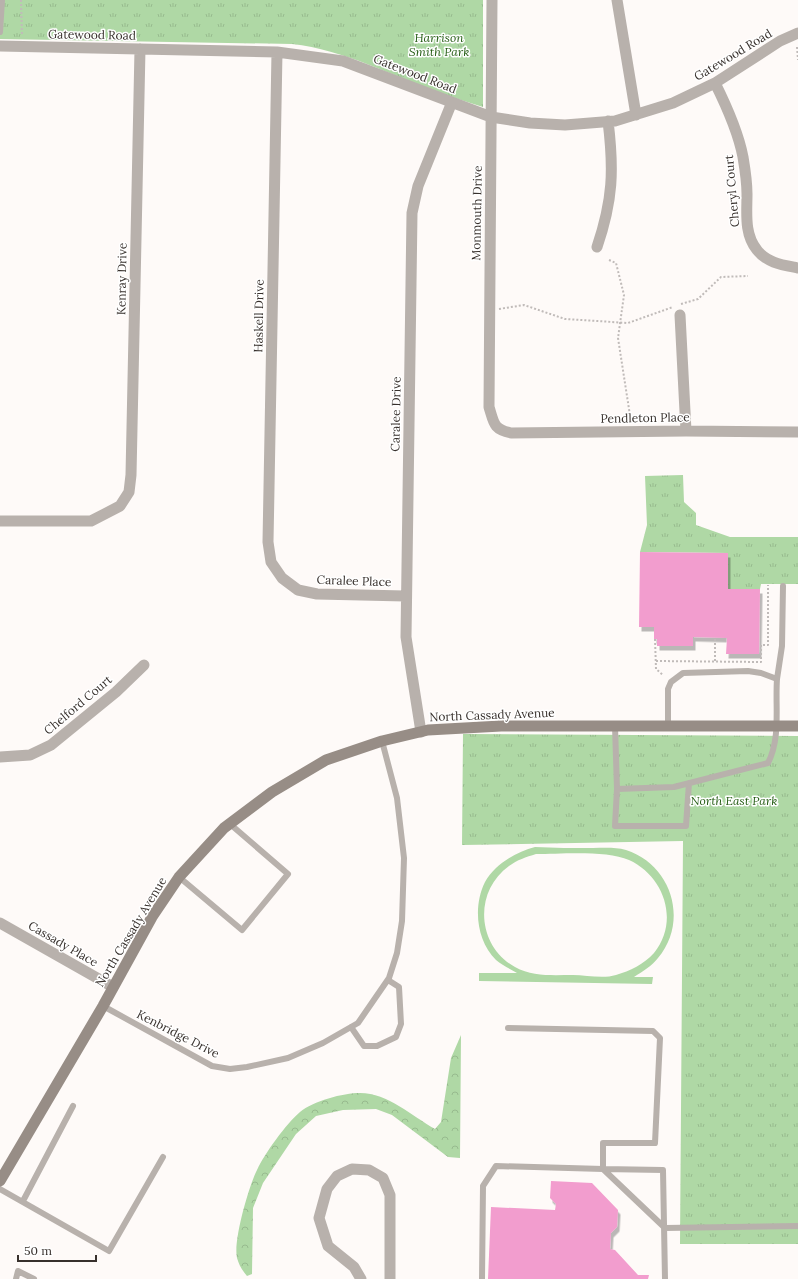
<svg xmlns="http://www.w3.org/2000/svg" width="798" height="1279" viewBox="0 0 798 1279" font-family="Lora,serif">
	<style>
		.grass { fill: #afd8a5; fill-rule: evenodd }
		.forest { fill: url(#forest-crowns) }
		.park { fill: url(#park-tufts) }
		.building { fill: #f29dce; filter: url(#shadow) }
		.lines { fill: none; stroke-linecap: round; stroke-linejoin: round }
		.path { stroke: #c0bbb9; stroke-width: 2; stroke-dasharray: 2 2; stroke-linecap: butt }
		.service { stroke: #b8b1ac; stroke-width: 6 }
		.minor { stroke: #b8b1ac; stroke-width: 11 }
		.secondary { stroke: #978d86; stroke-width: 11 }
		.labels { text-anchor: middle; stroke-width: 3; stroke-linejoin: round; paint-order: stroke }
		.street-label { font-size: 12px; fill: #37302c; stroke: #fff }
		.park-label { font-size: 12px; font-style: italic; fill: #255d14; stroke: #fff }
	</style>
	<defs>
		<pattern id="forest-crowns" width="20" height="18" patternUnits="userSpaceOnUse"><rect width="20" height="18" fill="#afd8a5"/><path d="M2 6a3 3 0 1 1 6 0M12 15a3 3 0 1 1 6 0" fill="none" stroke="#97ba8e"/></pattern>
		<pattern id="park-tufts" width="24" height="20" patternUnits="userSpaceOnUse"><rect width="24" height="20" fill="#afd8a5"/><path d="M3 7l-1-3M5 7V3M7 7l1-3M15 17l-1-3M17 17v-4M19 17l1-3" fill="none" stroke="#97ba8e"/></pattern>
		<filter id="shadow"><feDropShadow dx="2.5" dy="4.5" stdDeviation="0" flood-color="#0004"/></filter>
	</defs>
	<rect width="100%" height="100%" fill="#fefaf8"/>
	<!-- grass -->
	<path class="grass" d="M 535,847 C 554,848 573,848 593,848 C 604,848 615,847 626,850 C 672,865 689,921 658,958 C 652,966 643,971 634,977 L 653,977 L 652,984 L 479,981 L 479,973 L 517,973 C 510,969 502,965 496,960 C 476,940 473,906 485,882 C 495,864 516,852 535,847 ZM 536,854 C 561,854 607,850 629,860 C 664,876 680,921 654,953 C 644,964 630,971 616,975 C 603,979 586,975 573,975 C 553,975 533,977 515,967 C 477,946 473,892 509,866 C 517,860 526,857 536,854 Z"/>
	<!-- forest -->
	<path class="forest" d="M 461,1035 L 460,1158 L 448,1157 L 392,1115 L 376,1109 L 343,1110 L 316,1116 L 296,1134 L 263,1183 L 253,1208 L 252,1274 L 247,1276 C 242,1270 239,1265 237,1258 C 233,1241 249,1186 257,1170 C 265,1153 286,1124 300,1112 C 313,1101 343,1093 360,1093 C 388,1093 412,1116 435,1129 L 441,1122 L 451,1058 Z"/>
	<!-- park -->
	<path class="park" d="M 0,0 L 483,0 L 483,107 C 468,102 454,98 439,93 C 390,75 345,50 292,44 L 0,39 Z
		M 683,475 L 684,502 L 696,513 L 696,525 L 730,537 L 798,537 L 798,584 L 761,584 L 760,589 L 728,589 L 728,553 L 640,552 L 647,525 L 645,476 Z
		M 463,734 L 798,736 L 798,1244 L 680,1244 L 683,841 L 462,845 Z"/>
	<!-- building -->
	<path class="building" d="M 640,552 L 728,553 L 728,589 L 760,589 L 759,654 L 726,654 L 727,638 L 693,637 L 693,646 L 657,646 L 657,639 L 654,639 L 654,627 L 639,627 Z
		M 551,1181 L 592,1183 L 618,1210 L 617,1227 L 611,1233 L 610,1249 L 615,1250 L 638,1275 L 649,1275 L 648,1279 L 488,1279 L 491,1207 L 555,1210 L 556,1204 L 550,1198 Z"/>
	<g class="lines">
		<!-- path -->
		<path class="path" d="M 21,0 L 22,36
			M 797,47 L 798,60
			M 609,260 L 616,263 L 624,295 L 618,338 L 631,422
			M 681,304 L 698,299 L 721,277 L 748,276
			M 499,309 L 524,305 L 565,319 L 628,323 L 673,307
			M 655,639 L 656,669 L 663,675
			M 656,661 L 761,662 L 761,645 L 768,645 L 768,585
			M 715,661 L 715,638"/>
		<!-- service -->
		<path class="service" d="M 0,32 L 2,0
			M 777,679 L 782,646 L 783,586
			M 615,726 L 617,789 L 674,787 L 768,763 C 781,738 775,706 777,679 L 761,673 L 748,671 L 683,673 L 671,682 L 668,689 L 668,726
			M 617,789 L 615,826 L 686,826 L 689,783
			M 179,877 L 242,930 L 288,874 L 230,824
			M 103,1006 L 212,1066 L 230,1069 L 247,1067 L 288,1058 L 323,1043 L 358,1023 L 389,978 L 397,953 L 402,921 L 404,858 L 397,798 L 382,741
			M 351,1027 L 364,1046 L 377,1046 L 396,1037 L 401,1024 L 399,987 L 388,980
			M 508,1028 L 653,1031 L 660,1038 L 655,1143 L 603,1143 L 603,1169 L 663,1170 L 665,1279
			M 0,1189 L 109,1251 L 163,1157
			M 23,1201 L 73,1106
			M 16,1279 L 18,1271 L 34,1279
			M 482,1279 L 483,1186 L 496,1166 L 603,1169 L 665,1228 L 798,1226"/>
		<!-- minor -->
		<path class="minor" d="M 492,0 L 489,407 C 494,423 493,429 511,433 L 686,431 L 798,432
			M 617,0 L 636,115
			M 0,46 L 277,52 L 343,61 L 491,117 L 530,123 L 565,125 L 615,121 L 673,103 L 715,83 L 780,41 L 798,33
			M 277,52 L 268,542 L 271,562 L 282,578 L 298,590 L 317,594 L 405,596
			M 715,83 C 727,107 738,131 743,157 C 745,169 747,182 747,194 C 747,213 744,234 757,250 C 767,263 783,265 798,268
			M 597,247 C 613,200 614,170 608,121
			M 680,315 L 686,431
			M 0,521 L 91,521 L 120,506 L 129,492 L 131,475 L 140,49
			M 421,732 L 406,637 L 412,213 L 418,186 L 452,102
			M 0,757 L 30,755 L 51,745 L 116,692 L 144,665
			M 0,923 L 113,987
			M 361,1279 L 354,1267 L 328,1246 L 319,1218 L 327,1189 L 337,1176 L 352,1169 L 369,1170 L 383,1178 L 390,1195 L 390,1279"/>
		<!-- secondary -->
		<path class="secondary" d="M 0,1181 L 103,1006 L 152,917 L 179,877 L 224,828 L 272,792 L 326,760 L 382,741 L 428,730 L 501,726 L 798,726"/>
	</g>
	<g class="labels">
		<!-- street labels -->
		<g class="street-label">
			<text transform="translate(92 35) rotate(1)" y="4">Gatewood Road</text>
			<text transform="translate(733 55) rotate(-31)" y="4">Gatewood Road</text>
			<text transform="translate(415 74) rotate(21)" y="4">Gatewood Road</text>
			<text transform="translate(732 191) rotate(-95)" y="4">Cheryl Court</text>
			<text transform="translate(477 213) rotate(-89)" y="4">Monmouth Drive</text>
			<text transform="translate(122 279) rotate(-89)" y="4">Kenray Drive</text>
			<text transform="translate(259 316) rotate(-89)" y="4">Haskell Drive</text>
			<text transform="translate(396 414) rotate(-89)" y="4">Caralee Drive</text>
			<text transform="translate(645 418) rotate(-1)" y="4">Pendleton Place</text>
			<text transform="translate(354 581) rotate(2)" y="4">Caralee Place</text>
			<text transform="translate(78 705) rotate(-40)" y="4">Chelford Court</text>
			<text transform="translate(492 715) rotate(-2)" y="4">North Cassady Avenue</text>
			<text transform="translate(131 932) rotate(-59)" y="4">North Cassady Avenue</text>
			<text transform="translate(63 944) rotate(30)" y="4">Cassady Place</text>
			<text transform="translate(178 1034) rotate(27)" y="4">Kenbridge Drive</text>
		</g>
		<!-- park labels -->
		<g class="park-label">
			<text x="439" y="42">Harrison<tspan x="439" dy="14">Smith Park</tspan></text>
			<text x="734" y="805">North East Park</text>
		</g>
	</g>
	<!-- scale -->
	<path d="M18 1255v6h78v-6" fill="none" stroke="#37302c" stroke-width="2"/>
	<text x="24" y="1255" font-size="12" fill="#37302c" stroke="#ffffff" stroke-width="3" paint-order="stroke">50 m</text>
</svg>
